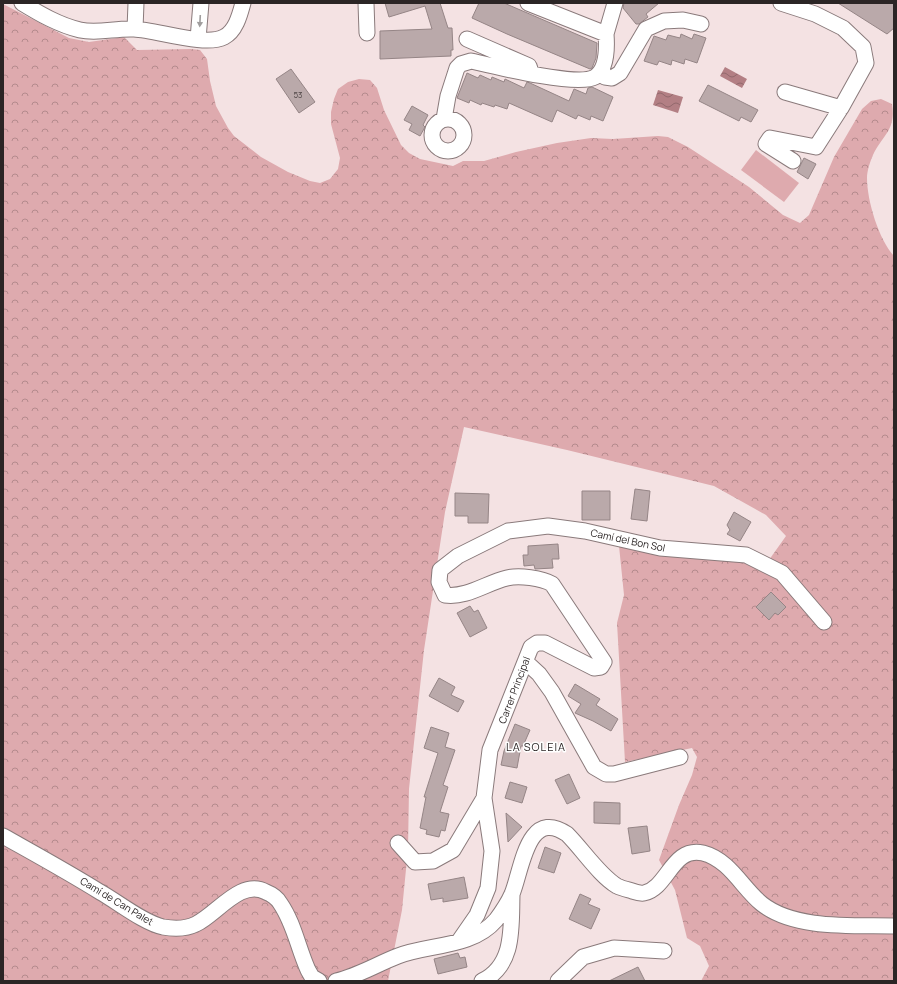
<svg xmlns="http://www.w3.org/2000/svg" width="897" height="984" viewBox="0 0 897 984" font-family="Manrope,sans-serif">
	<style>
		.forest { fill: url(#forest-crowns) }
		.pitch { fill: #deaaae }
		.water { fill: url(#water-waves) }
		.building { fill: #baa9aa; stroke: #958586 }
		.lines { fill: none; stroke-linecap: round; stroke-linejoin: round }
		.minor-casing { stroke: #8a7a7b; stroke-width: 17 }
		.minor { stroke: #fff; stroke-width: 15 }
		.oneway { fill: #a09d9d }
		.labels { text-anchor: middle; stroke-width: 3; stroke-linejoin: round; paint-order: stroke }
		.number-label { font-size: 8px; fill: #4f4646 }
		.street-label { font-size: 10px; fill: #2b2525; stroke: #fff }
		.neighbourhood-label { font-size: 11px; letter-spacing: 1px; fill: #2b2525; stroke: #fff }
	</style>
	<defs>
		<pattern id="forest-crowns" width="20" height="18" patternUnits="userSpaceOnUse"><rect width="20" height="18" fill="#deaaae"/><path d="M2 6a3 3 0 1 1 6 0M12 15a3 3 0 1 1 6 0" fill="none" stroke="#b48a8d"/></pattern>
		<pattern id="water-waves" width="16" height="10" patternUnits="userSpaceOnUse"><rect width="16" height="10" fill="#b37f84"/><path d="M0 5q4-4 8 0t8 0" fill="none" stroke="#92686c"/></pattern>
	</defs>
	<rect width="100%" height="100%" fill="#f4e2e3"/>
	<!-- forest -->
	<path class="forest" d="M 3,4 L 69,38 L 89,42 L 124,37 L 137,50 L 191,49 L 200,50 L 207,59 L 210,81 L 216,106 L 228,128 L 234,136 L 261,157 L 288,172 L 310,181 L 320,183 L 330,179 L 338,169 L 340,158 L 331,124 L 331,112 L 334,99 L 338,89 L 348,82 L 359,79 L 370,80 L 377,88 L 384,110 L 401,145 L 409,153 L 420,159 L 453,166 L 463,161 L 484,161 L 516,152 L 557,143 L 591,138 L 613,139 L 658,136 L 668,137 L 688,147 L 749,187 L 783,215 L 800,223 L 809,215 L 834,157 L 862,109 L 871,101 L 881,99 L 892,104 C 896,131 883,134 873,155 C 870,162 867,171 867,178 C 867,201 879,240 894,256 L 894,981 L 701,981 L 709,966 L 700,946 L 687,938 L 675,890 L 659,860 L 679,805 L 692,775 L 697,757 L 692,748 L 625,762 L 617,623 L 624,595 L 619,546 L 661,555 L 743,562 L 764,567 L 786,536 L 766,515 L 714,486 L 567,450 L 464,427 L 445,512 L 424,650 L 409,789 L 408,849 L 402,910 L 388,981 L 3,981 Z"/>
	<!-- pitch -->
	<path class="pitch" d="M 756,150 L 799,183 L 784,202 L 741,170 Z"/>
	<!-- water -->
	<path class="water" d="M 725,67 L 747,79 L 742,88 L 720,76 Z
		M 658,90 L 683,97 L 678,113 L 653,105 Z"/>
	<!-- building -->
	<path class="building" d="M 385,3 L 440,3 L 448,28 L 452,28 L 453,50 L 451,50 L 451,56 L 380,59 L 380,31 L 432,29 L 425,6 L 389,17 Z
		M 479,3 L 504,3 L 597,43 L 596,58 L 592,68 L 590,69 L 507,34 L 472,18 Z
		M 624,3 L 659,3 L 646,14 L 648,17 L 639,24 L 636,24 L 623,8 Z
		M 838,3 L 894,3 L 894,28 L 887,34 Z
		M 681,34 L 692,39 L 694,34 L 706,38 L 697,63 L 685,59 L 684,64 L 672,60 L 671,65 L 659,61 L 657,65 L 644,61 L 654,36 L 666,40 L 668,35 L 680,38 Z
		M 291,69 L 315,102 L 299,113 L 276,79 Z
		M 467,73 L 478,78 L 480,75 L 491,80 L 492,77 L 504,82 L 505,79 L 524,88 L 527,82 L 530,83 L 569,101 L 574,89 L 586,94 L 588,88 L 592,87 L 613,97 L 603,121 L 591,116 L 590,120 L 578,115 L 576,119 L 557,110 L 552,122 L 509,103 L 507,109 L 495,105 L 494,107 L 482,103 L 481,105 L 470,100 L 469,103 L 457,98 Z
		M 708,85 L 758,110 L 751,122 L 741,117 L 739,121 L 699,101 Z
		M 412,106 L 428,115 L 423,125 L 425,127 L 420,136 L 409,130 L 412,124 L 404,120 Z
		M 804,158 L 816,164 L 808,179 L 797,172 Z
		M 635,489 L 650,491 L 647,521 L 631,519 Z
		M 582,491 L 610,491 L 610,520 L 582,520 Z
		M 455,493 L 489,494 L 488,523 L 468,523 L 468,516 L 455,516 Z
		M 734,512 L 751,522 L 740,541 L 727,534 L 730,530 L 727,525 Z
		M 558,544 L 559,559 L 552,559 L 553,568 L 535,569 L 534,565 L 524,566 L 523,555 L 528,555 L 528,546 Z
		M 771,592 L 786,607 L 778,615 L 775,613 L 769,620 L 756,607 Z
		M 470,606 L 474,612 L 478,610 L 487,628 L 470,637 L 457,613 Z
		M 439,678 L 455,687 L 451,695 L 464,701 L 458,712 L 429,696 Z
		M 575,684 L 600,699 L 596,705 L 618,719 L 611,731 L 593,721 L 575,713 L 581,704 L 568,696 Z
		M 515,724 L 530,730 L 523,746 L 521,746 L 517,768 L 501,765 L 504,751 Z
		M 431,727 L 449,733 L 445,747 L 455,750 L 443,785 L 448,787 L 440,812 L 449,814 L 445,831 L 441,830 L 439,837 L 426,834 L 427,830 L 420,828 L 426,797 L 424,797 L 438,753 L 424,748 Z
		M 569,774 L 580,798 L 567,804 L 555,780 Z
		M 510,782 L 527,787 L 522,803 L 505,798 Z
		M 594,802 L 620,803 L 620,824 L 594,823 Z
		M 506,813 L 522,827 L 508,842 Z
		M 647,826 L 650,851 L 632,854 L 628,828 Z
		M 545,847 L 561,853 L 554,873 L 538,868 Z
		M 464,877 L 468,898 L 443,902 L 443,898 L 431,900 L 428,884 Z
		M 580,894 L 591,899 L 588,904 L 600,909 L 591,929 L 569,919 Z
		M 458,953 L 460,958 L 465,957 L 467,967 L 438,974 L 434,959 Z
		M 638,967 L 645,981 L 609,981 Z"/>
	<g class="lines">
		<defs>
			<path id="minor" d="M 22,3 C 40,14 59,25 80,30 C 98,34 115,28 134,29 C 157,30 205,47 224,37 C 236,31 240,14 243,3
				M 366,3 L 367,33
				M 528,3 L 606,34 L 615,3
				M 781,3 L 815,14 L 843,28 L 863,47 L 866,63 L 841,108 L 816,147 L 770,138 L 766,144 L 793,161
				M 135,29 L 136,3
				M 198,39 L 201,3
				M 467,39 L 529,66 L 530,69
				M 602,69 L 605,77 L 612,78 L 620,73 L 646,29 L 664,21 L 683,20 L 701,24
				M 785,92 L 841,108
				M 444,119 L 448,96 L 457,68 L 461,64 L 471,61 C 493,66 578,87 595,77 C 607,69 607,47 606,34
				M432 135a16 16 0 1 1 32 0a16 16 0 1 1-32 0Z
				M 526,662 L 539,674 L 552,692 L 594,767 L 606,774 L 614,774 L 680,757
				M 3,836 C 35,854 68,872 100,892 C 118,902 144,923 163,927 C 174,929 186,929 196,924 C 217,914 241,878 266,892 C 271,894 277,898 280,903 C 294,923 298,948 308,970 L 312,977 L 319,981
				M 398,843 L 415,862 L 433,861 L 453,850 L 484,798
				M 459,941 L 477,915 L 488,888 L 492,851 L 484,798 L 490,750 L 531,647 L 537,643 L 545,643 L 594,668 L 601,667 L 604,662 L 552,584 C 542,578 519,575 507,578 C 486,583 467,598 445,595 L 439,582 L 440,570 L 458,556 L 508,531 L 548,526 L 585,531 L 660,548 L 746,555 L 782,573 L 824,622
				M 336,981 C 358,976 377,964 398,956 C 429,944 472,948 496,920 C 502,912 508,903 512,894 C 522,870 527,807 567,834 C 583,850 599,875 617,886 C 621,888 625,889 629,890 C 633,891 639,894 644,893 C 668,888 672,846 703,853 C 730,860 742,888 762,904 C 795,930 854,925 894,926
				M 482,981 C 515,965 511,927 512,895
				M 558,981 L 583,957 L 614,948 L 664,951"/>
		</defs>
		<!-- minor casing -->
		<use href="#minor" class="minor-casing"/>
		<!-- minor -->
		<use href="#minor" class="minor"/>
	</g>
	<!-- one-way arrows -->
	<defs><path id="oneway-solid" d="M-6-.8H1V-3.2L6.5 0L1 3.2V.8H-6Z"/></defs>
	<use class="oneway" href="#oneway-solid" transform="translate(200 21) rotate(93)"/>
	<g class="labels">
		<!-- number labels -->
		<g class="number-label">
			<text x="298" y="98">53</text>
		</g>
		<!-- street labels -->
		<g class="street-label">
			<text transform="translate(628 540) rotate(12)" y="4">Camí del Bon Sol</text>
			<text transform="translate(514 690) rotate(-69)" y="4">Carrer Principal</text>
			<text transform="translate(117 901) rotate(31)" y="4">Camí de Can Palet</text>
		</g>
		<!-- neighbourhood labels -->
		<g class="neighbourhood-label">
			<text x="536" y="751">LA SOLEIA</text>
		</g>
	</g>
	<!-- border -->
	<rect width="897" height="984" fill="none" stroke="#2b2525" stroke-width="8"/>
</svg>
